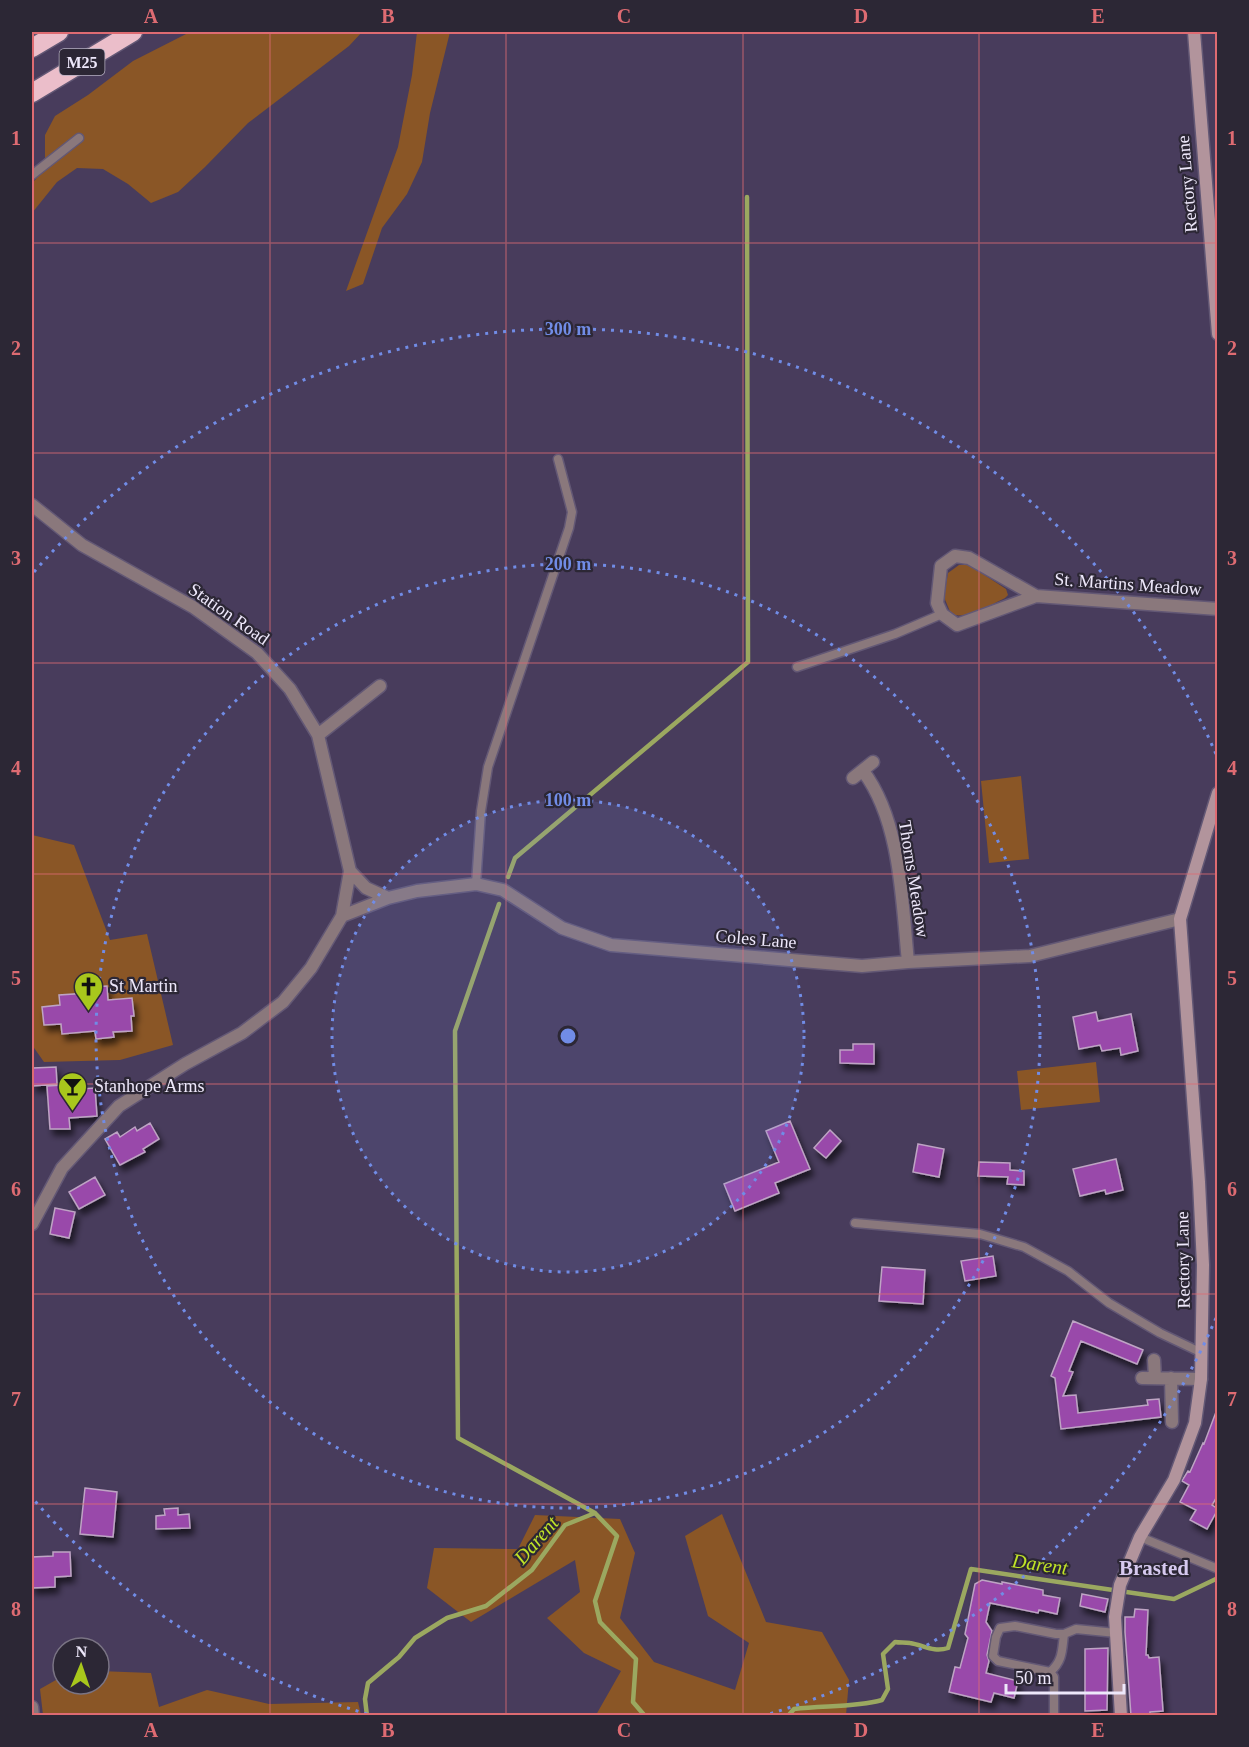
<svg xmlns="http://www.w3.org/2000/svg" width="1249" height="1747" viewBox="0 0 1249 1747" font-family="Georgia,serif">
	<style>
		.green { fill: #8a5626 }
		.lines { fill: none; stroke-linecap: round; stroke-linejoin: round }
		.stream { stroke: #9ba860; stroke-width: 4.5 }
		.building { fill: #9948aa; stroke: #bea4c4; stroke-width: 1.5; filter: url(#shadow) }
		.lane-casing { stroke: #635875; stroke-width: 11 }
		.street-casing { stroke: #635875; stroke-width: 15 }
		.secondary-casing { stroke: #635875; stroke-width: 15 }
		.highway-casing { stroke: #635875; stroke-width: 21 }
		.lane { stroke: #8a787c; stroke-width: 8 }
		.street { stroke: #8a787c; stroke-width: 12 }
		.secondary { stroke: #b2949c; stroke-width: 12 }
		.highway { stroke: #ebbeca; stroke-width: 18 }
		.grid { fill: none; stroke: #de6b72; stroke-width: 1.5; stroke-opacity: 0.55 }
		.ring { fill: none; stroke: #718ce6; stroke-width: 3; stroke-dasharray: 3 6 }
		.labels { text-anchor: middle; stroke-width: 4.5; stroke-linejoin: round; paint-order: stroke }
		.shield { fill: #2c2735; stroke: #b4aec0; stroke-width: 1.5 }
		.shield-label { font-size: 16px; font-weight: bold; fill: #eee8fb }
		.street-label { font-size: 18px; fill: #eee8fb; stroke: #2c2735 }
		.poi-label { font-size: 18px; fill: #eee8fb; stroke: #2c2735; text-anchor: start }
		.water-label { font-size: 20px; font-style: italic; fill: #c0e327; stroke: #2c2735 }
		.quarter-label { font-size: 21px; font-weight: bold; fill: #d6c9ef; stroke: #2c2735 }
		.centre { fill: #718ce6; stroke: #2c2735; stroke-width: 3 }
		.ring-label { font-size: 18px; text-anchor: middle; font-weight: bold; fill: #718ce6; stroke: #2c2735; stroke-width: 4.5; stroke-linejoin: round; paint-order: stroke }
		.neatline { fill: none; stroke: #de6b72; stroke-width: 2 }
		.grid-label { font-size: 20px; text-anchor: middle; font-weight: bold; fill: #de6b72 }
	</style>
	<defs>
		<filter id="shadow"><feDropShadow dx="3.5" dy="6" stdDeviation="3" flood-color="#0009"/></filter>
	</defs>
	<rect width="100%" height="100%" fill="#483c5c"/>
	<!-- green -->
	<path class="green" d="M 190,32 L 362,32 L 349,46 L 248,123 L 205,167 L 178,192 L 151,203 L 128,184 L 103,169 L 77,168 L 57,182 L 32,213 L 32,183 L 36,179 L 45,161 L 45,135 L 55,116 L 88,95 L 133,61 Z
		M 417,32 L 450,32 L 430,113 L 422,162 L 407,194 L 382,228 L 363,284 L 346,291 L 398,147 L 412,75 Z
		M 959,565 L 969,565 L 1006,589 L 1008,595 L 1005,598 C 990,605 967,620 951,614 L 944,597 L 948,573 Z
		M 1021,776 L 1029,859 L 989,863 L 981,781 Z
		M 32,835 L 74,845 L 110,940 L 147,934 L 173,1045 L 120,1060 L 44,1062 L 32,1045 Z
		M 1096,1062 L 1100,1102 L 1021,1110 L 1017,1071 Z
		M 722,1514 L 766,1622 L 822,1632 L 849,1680 L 846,1715 L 596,1715 L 621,1671 L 584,1653 L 547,1618 L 580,1592 L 575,1560 L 471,1622 L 427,1588 L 434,1548 L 518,1549 L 535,1515 L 620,1519 L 635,1553 L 620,1618 L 654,1662 L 735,1690 L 749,1643 L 708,1616 L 685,1536 Z
		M 99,1671 L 151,1673 L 159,1707 L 207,1690 L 269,1704 L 358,1702 L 361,1715 L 43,1715 L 40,1689 L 63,1676 L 63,1684 L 99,1684 Z"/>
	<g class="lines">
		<!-- stream -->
		<path class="stream" d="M 508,877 L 515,858 L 748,662 L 747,197
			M 499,904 L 455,1031 L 458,1438 L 595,1513
			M 367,1716 L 365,1699 L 368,1683 L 399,1657 L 415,1638 L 447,1618 L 486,1606 L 532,1570 L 565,1525 L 595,1513 L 617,1536 L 595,1601 L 600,1622 L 636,1659 L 633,1702 L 645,1716
			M 788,1716 L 794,1709 C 823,1705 853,1708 882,1700 L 888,1689 L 883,1654 L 895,1642 C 900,1643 905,1642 910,1643 C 923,1645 934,1653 948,1648 L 971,1569 L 1174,1599 L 1218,1578"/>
	</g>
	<!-- building -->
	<path class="building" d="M 107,986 L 108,1000 L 132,998 L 134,1016 L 131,1016 L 132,1031 L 113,1032 L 114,1037 L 96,1039 L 95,1031 L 62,1034 L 61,1024 L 44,1025 L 42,1007 L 60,1005 L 59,995 L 89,993 L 89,987 Z
		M 1096,1012 L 1098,1021 L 1131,1014 L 1138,1051 L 1121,1055 L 1120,1048 L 1102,1051 L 1100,1045 L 1079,1049 L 1073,1017 Z
		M 853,1044 L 874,1044 L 874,1064 L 840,1063 L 840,1050 L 853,1050 Z
		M 56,1067 L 57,1084 L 33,1086 L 33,1068 Z
		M 79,1084 L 80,1089 L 95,1088 L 97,1116 L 69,1118 L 70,1129 L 50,1129 L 47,1086 Z
		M 790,1121 L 810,1169 L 775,1183 L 779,1193 L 735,1211 L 724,1184 L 779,1162 L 766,1131 Z
		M 150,1123 L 159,1139 L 143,1149 L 145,1152 L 120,1165 L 105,1139 L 117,1132 L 120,1137 L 135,1127 L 137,1131 Z
		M 830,1130 L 841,1141 L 826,1158 L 814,1148 Z
		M 918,1144 L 944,1149 L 939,1177 L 913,1172 Z
		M 1116,1159 L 1123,1190 L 1106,1194 L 1105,1190 L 1080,1196 L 1073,1169 Z
		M 979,1162 L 1010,1163 L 1010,1170 L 1024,1171 L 1024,1185 L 1007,1184 L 1008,1177 L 978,1176 Z
		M 95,1177 L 105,1195 L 79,1209 L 69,1192 Z
		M 55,1208 L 75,1212 L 69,1238 L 50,1234 Z
		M 993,1256 L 996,1276 L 965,1281 L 961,1261 Z
		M 882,1267 L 925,1270 L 923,1304 L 879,1301 Z
		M 1073,1321 L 1143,1350 L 1137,1364 L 1081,1341 L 1069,1371 L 1073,1372 L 1063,1396 L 1076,1395 L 1078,1413 L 1148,1405 L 1147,1400 L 1159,1399 L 1161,1417 L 1061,1429 L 1055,1378 L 1051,1376 Z
		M 1216,1412 L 1218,1413 L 1218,1495 L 1212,1505 L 1218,1509 L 1207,1529 L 1190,1520 L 1196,1510 L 1180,1502 L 1189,1485 L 1182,1481 L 1183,1479 L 1188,1471 L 1190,1472 L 1203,1443 L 1204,1444 Z
		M 85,1488 L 117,1492 L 113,1537 L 80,1534 Z
		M 178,1508 L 178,1515 L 189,1514 L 190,1528 L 156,1529 L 156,1516 L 165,1515 L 164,1509 Z
		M 53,1552 L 70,1552 L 71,1576 L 55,1577 L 55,1587 L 32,1588 L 32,1557 L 53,1556 Z
		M 982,1580 L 1002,1584 L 1002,1582 L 1043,1590 L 1043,1595 L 1060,1598 L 1057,1614 L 1039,1610 L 1038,1613 L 990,1603 L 986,1622 L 992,1631 L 987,1655 L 989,1661 L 986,1673 L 1018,1681 L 1014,1698 L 994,1693 L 991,1702 L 949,1692 L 955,1667 L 960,1668 L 968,1638 L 965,1634 L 975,1584 Z
		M 1082,1594 L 1108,1599 L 1105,1612 L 1080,1606 Z
		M 1135,1609 L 1148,1610 L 1146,1655 L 1148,1655 L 1149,1658 L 1159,1657 L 1163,1711 L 1150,1712 L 1150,1716 L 1131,1716 L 1125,1632 L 1125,1617 L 1134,1617 Z
		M 1108,1648 L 1107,1710 L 1085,1711 L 1085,1649 Z"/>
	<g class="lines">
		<defs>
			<path id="lane" d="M 32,175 L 79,138
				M 797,667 L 895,634 L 942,614
				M 476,884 L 481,811 L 488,767 L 569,528 L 572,512 L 558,459
				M 855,1223 L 980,1234 L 1024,1247 L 1068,1271 L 1109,1303 L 1160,1333 L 1200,1352
				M 1140,1537 L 1218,1569
				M 1050,1672 C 1063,1661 1062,1650 1064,1634
				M 1054,1716 L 1054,1677 L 1050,1672 L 998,1661 L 993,1656 L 996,1637 L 1000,1628 L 1015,1626 L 1056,1634 L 1064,1634 L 1076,1629 L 1116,1633"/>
			<path id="street" d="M 32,505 L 82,545 L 193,607 L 257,653 L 290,689 L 318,735 L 350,871 L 342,916 L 311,968 L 283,1002 L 242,1033 L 185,1064 L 119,1106 L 62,1168 L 32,1224
				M 1036,596 L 969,558 L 955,556 L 941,566 L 937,603 L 942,614 L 957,625 L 1036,596 L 1218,609
				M 318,735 L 380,686
				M 863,771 C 901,821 902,902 908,962
				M 853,778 L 873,762
				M 350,871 L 366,888 L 388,898
				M 342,916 L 388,898 L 417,891 L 476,884 L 503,890 L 562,928 L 611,945 L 862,966 L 908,962 L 1030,956 L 1180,919
				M 1154,1360 L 1155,1378
				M 1142,1378 L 1201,1379
				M 1171,1378 L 1172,1422
				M 32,1707 L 33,1716"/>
			<path id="secondary" d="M 1194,32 L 1218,334
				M 1121,1716 L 1115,1617 L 1120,1585 L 1140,1537 L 1174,1480 L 1195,1423 L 1201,1379 L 1203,1265 L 1199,1182 L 1180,919 L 1218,793"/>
			<path id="highway" d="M 32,48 L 59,32
				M 32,93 L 133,32"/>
		</defs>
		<!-- lane casing -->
		<use href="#lane" class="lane-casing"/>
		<!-- street casing -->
		<use href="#street" class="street-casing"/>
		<!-- secondary casing -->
		<use href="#secondary" class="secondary-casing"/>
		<!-- highway casing -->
		<use href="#highway" class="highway-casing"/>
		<!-- lane -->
		<use href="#lane" class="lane"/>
		<!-- street -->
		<use href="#street" class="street"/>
		<!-- secondary -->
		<use href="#secondary" class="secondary"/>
		<!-- highway -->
		<use href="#highway" class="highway"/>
	</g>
	<!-- grid -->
	<path class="grid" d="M 270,32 L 270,1716M 506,32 L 506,1716M 743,32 L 743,1716M 979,32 L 979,1716M 32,243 L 1218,243M 32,453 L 1218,453M 32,663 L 1218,663M 32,874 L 1218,874M 32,1084 L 1218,1084M 32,1294 L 1218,1294M 32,1504 L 1218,1504"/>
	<!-- distance rings -->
	<circle cx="568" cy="1036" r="236" fill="#718ce6" fill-opacity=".12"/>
	<g class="ring">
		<circle cx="568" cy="1036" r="236"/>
		<circle cx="568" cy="1036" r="472"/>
		<path d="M1216 1318A707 707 0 0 1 769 1714M367 1714A707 707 0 0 1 34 1500M34 572A707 707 0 0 1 1216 754"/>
	</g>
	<!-- icons -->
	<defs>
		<symbol id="church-pin" viewBox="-11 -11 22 30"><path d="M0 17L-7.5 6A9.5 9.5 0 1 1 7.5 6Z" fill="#a8c71c" stroke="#2c2735"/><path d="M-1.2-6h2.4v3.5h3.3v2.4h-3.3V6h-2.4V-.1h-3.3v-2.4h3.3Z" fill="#111"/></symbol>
		<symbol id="bar-pin" viewBox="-11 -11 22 30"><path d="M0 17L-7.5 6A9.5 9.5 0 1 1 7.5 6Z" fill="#a8c71c" stroke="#2c2735"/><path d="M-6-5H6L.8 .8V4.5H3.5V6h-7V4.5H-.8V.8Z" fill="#111"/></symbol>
	</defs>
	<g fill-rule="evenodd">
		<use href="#church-pin" x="72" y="970" width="33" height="45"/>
		<use href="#bar-pin" x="56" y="1070" width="33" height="45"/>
	</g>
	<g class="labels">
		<!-- shield labels -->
		<rect class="shield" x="59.5" y="49" width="45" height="26" rx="4.5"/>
		<g class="shield-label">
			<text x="82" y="68">M25</text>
		</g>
		<!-- street labels -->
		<g class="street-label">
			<text transform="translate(1187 184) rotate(-95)" y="6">Rectory Lane</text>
			<text transform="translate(1128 584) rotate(4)" y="6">St. Martins Meadow</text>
			<text transform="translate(229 614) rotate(35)" y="6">Station Road</text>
			<text transform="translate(914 879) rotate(81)" y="6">Thorns Meadow</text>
			<text transform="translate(756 939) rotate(5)" y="6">Coles Lane</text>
			<text transform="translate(1183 1260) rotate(-91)" y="6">Rectory Lane</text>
		</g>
		<!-- poi labels -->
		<g class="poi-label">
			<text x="109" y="992">St Martin</text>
			<text x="94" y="1092">Stanhope Arms</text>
		</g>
		<!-- water labels -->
		<g class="water-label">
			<text transform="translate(536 1540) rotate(-49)" y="7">Darent</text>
			<text transform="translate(1040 1564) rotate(8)" y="7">Darent</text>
		</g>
		<!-- quarter labels -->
		<g class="quarter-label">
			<text x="1154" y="1575">Brasted</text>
		</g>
	</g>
	<circle cx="568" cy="1036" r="9" class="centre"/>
	<g class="ring-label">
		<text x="568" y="335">300 m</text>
		<text x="568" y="570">200 m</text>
		<text x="568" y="806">100 m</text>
	</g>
	<!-- border -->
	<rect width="1249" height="1747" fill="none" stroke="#2c2735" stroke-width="66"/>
	<!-- north arrow -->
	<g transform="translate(81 1666) rotate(2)"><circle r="28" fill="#2c2735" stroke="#7a7484" stroke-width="1.5"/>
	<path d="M0-4.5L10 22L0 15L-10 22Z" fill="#a8c71c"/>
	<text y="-9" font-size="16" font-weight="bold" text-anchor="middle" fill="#eee8fb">N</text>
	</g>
	<!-- scale -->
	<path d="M1006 1684v9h118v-9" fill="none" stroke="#eee8fb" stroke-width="3"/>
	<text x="1015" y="1684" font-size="18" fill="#eee8fb" stroke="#2c2735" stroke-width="4.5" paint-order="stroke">50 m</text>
	<rect x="33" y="33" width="1183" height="1681" class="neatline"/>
	<g class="grid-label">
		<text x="151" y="23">A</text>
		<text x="388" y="23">B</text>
		<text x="624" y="23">C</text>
		<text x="861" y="23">D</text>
		<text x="1098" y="23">E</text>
		<text x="16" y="145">1</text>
		<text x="1232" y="145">1</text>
		<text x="16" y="355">2</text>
		<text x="1232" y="355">2</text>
		<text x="16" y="565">3</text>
		<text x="1232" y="565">3</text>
		<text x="16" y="775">4</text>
		<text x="1232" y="775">4</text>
		<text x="16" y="985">5</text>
		<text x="1232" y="985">5</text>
		<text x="16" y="1196">6</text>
		<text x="1232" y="1196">6</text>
		<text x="16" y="1406">7</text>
		<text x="1232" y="1406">7</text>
		<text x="16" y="1616">8</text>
		<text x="1232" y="1616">8</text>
		<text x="151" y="1737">A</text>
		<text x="388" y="1737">B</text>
		<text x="624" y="1737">C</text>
		<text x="861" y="1737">D</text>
		<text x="1098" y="1737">E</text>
	</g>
</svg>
